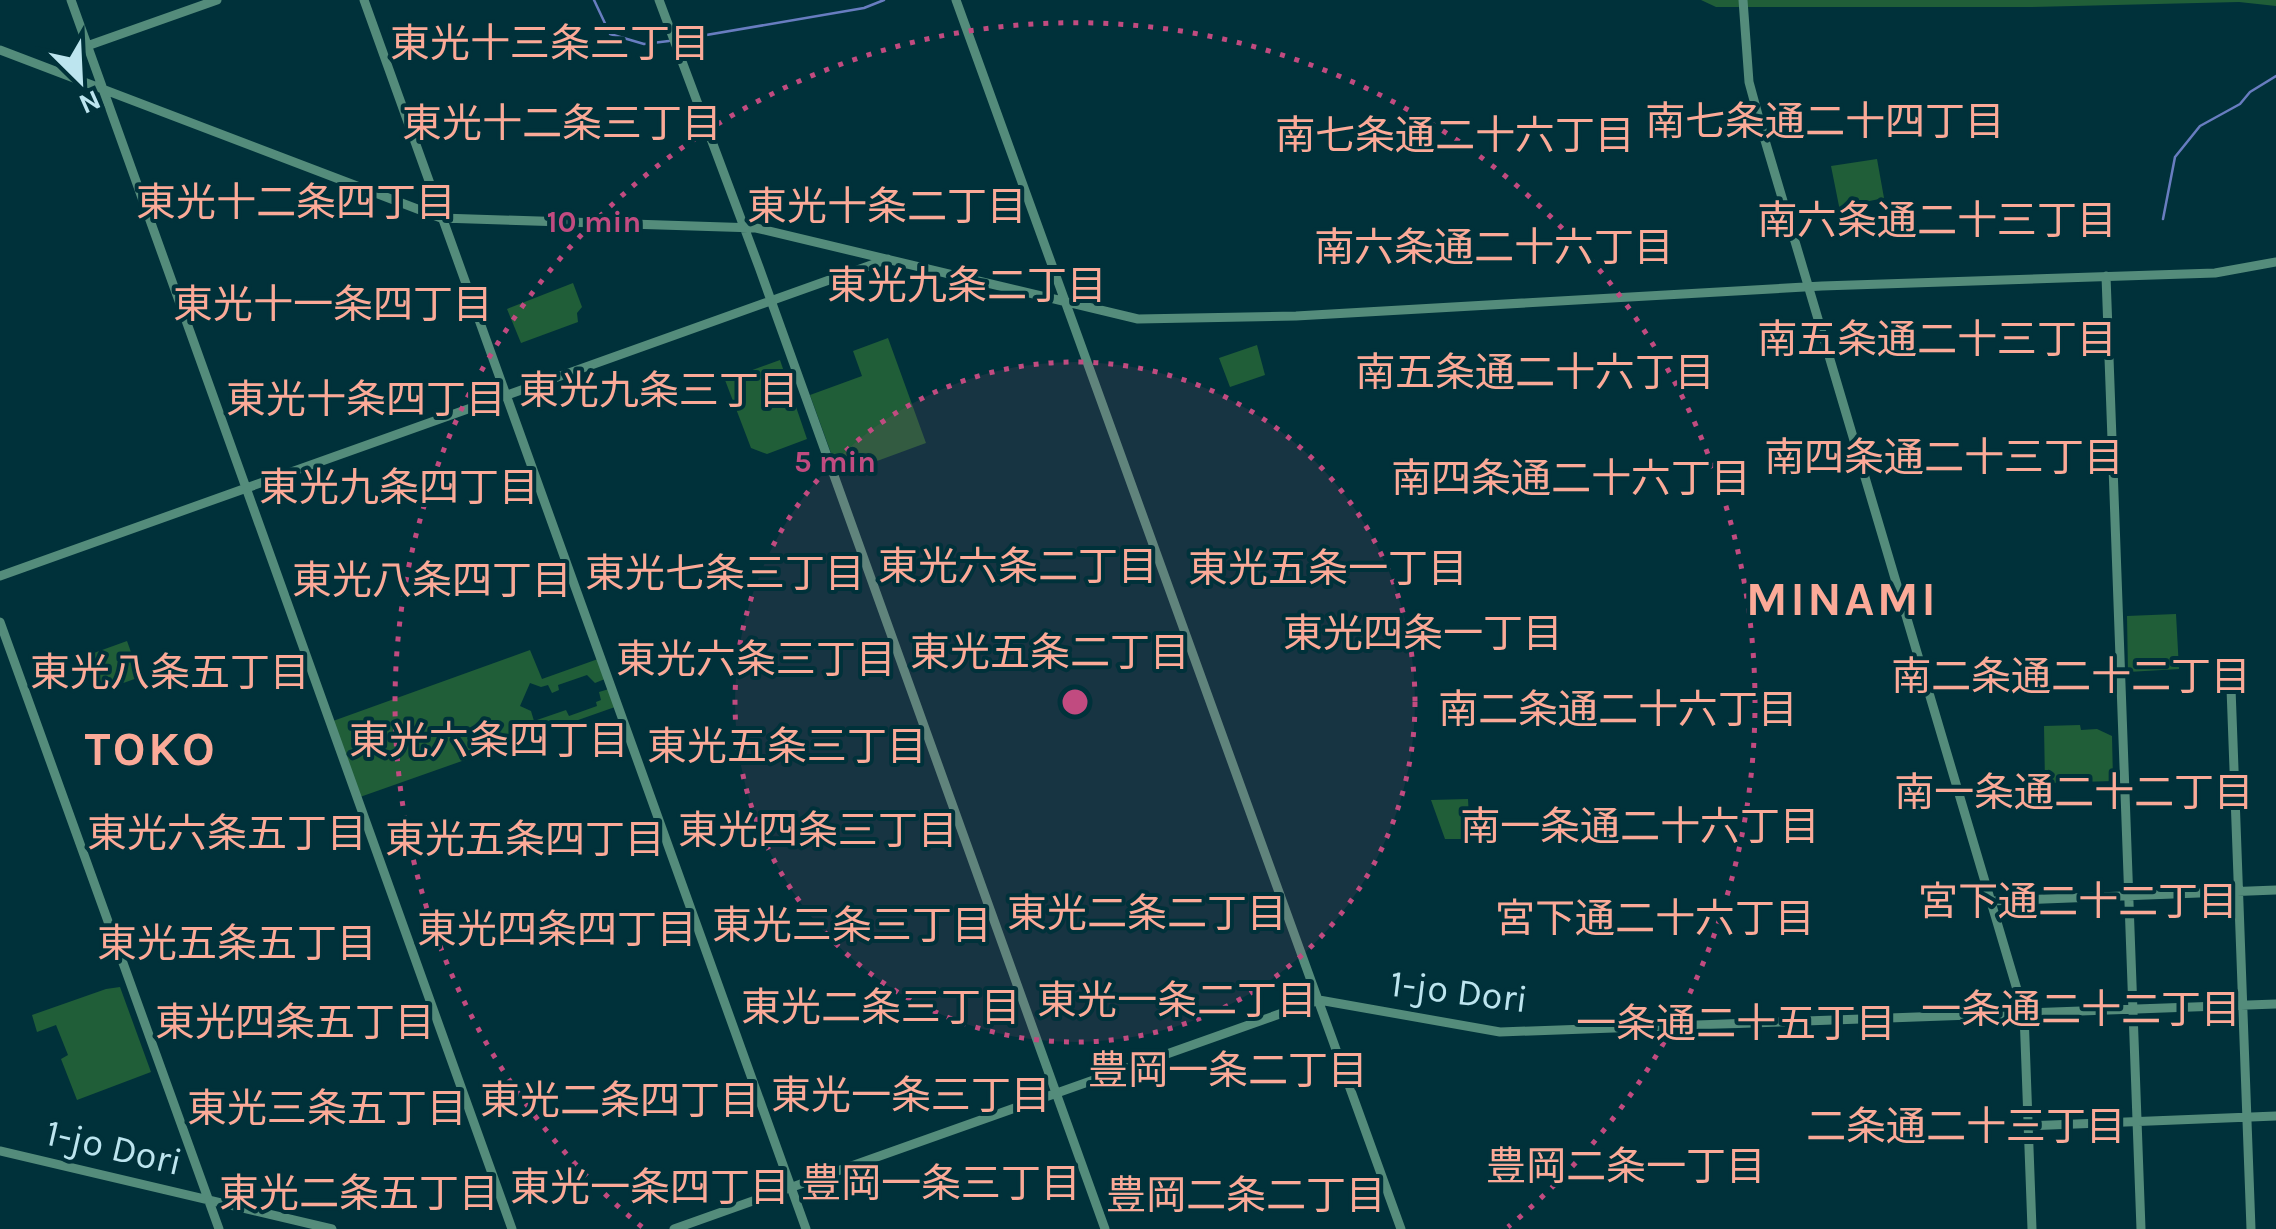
<svg xmlns="http://www.w3.org/2000/svg" width="2276" height="1229" viewBox="0 0 2276 1229" font-family="Karla,'Noto Sans JP',sans-serif">
	<style>
		.green { fill: #205e38 }
		.lines { fill: none; stroke-linecap: round; stroke-linejoin: round }
		.stream { stroke: #687dc0; stroke-width: 2.5 }
		.secondary { stroke: #548c7b; stroke-width: 9 }
		.ring { fill: none; stroke: #c14b80; stroke-width: 5; stroke-dasharray: 5 10 }
		.labels { text-anchor: middle; stroke-width: 8; stroke-linejoin: round; paint-order: stroke }
		.street-label { font-size: 38px; fill: #bde5ef; stroke: #00313a }
		.neighbourhood-label { font-size: 40px; fill: #fbaa98; stroke: #00313a }
		.district-label { font-size: 48px; font-weight: bold; letter-spacing: 2.5px; fill: #fbaa98; stroke: #00313a }
		.centre { fill: #c14b80; stroke: #00313a; stroke-width: 5 }
		.ring-label { font-size: 30px; text-anchor: middle; font-weight: bold; fill: #c14b80; stroke: #00313a; stroke-width: 8; stroke-linejoin: round; paint-order: stroke }
	</style>
	<rect width="100%" height="100%" fill="#00313a"/>
	<!-- green -->
	<path class="green" d="M 1701,0 L 2276,0 L 2276,6 L 2239,2 L 2029,7 L 1716,7 Z
		M 1877,159 L 1884,198 L 1850,205 L 1852,220 L 1842,221 L 1831,166 Z
		M 573,283 L 582,307 L 577,313 L 578,322 L 521,343 L 507,309 Z
		M 888,338 L 926,443 L 839,475 L 810,395 L 862,376 L 853,351 Z
		M 1257,345 L 1265,375 L 1230,387 L 1219,358 Z
		M 780,360 L 807,439 L 767,454 L 751,448 L 725,380 Z
		M 2176,614 L 2179,669 L 2128,672 L 2127,616 Z
		M 127,641 L 140,677 L 104,690 L 91,654 Z
		M 530,650 L 542,679 L 598,659 L 605,679 L 595,683 L 587,675 L 558,685 L 559,690 L 552,693 L 548,685 L 541,687 L 530,683 L 520,706 L 531,711 L 534,721 L 566,710 L 569,716 L 597,706 L 596,702 L 601,700 L 599,692 L 609,689 L 615,707 L 360,797 L 333,721 Z
		M 2080,725 L 2081,730 L 2097,729 L 2112,736 L 2113,781 L 2045,783 L 2044,726 Z
		M 1468,799 L 1470,839 L 1445,839 L 1431,800 Z
		M 120,987 L 151,1072 L 77,1100 L 61,1059 L 68,1055 L 56,1025 L 37,1032 L 32,1015 L 106,989 Z"/>
	<g class="lines">
		<!-- stream -->
		<path class="stream" d="M 594,0 L 610,34 L 644,44 L 669,41
			M 677,40 L 864,8 L 884,0
			M 2163,219 L 2175,157 L 2200,126 L 2240,104 L 2250,92 L 2276,76"/>
		<!-- secondary -->
		<path class="secondary" d="M 71,0 L 512,1229
			M 364,0 L 806,1229
			M 659,0 L 759,267 L 1105,1229
			M 956,0 L 1401,1229
			M 1743,0 L 1749,82 L 1764,137 L 2024,1013 L 2032,1229
			M 87,46 L 217,0
			M 0,50 L 441,218 L 756,228 L 1138,319 L 1296,316 L 1822,286 L 2215,273 L 2276,262
			M 2106,276 L 2141,1229
			M 0,576 L 888,259
			M 0,622 L 219,1229
			M 2230,661 L 2251,1229
			M 1991,901 L 2276,890
			M 2028,1126 L 2276,1116
			M 0,1151 L 332,1229
			M 674,1229 L 1319,1000 L 1500,1032 L 2276,1004"/>
	</g>
	<!-- distance rings -->
	<circle cx="1075" cy="702" r="340" fill="#c14b80" fill-opacity=".12"/>
	<g class="ring">
		<circle cx="1075" cy="702" r="340"/>
		<path d="M642 1227A680 680 0 1 1 1508 1227"/>
	</g>
	<g class="labels">
		<!-- street labels -->
		<g class="street-label">
			<text transform="translate(1459 991) rotate(7)" y="13">1-jo Dori</text>
			<text transform="translate(114 1147) rotate(13)" y="13">1-jo Dori</text>
		</g>
		<!-- neighbourhood labels -->
		<g class="neighbourhood-label">
			<text x="550" y="57">東光十三条三丁目</text>
			<text x="1825" y="135">南七条通二十四丁目</text>
			<text x="562" y="137">東光十二条三丁目</text>
			<text x="1455" y="149">南七条通二十六丁目</text>
			<text x="296" y="216">東光十二条四丁目</text>
			<text x="887" y="220">東光十条二丁目</text>
			<text x="1937" y="234">南六条通二十三丁目</text>
			<text x="1494" y="261">南六条通二十六丁目</text>
			<text x="967" y="299">東光九条二丁目</text>
			<text x="333" y="318">東光十一条四丁目</text>
			<text x="1937" y="353">南五条通二十三丁目</text>
			<text x="1535" y="386">南五条通二十六丁目</text>
			<text x="659" y="404">東光九条三丁目</text>
			<text x="366" y="413">東光十条四丁目</text>
			<text x="1944" y="471">南四条通二十三丁目</text>
			<text x="1571" y="492">南四条通二十六丁目</text>
			<text x="399" y="501">東光九条四丁目</text>
			<text x="1018" y="580">東光六条二丁目</text>
			<text x="1328" y="582">東光五条一丁目</text>
			<text x="725" y="587">東光七条三丁目</text>
			<text x="432" y="594">東光八条四丁目</text>
			<text x="1423" y="647">東光四条一丁目</text>
			<text x="1050" y="666">東光五条二丁目</text>
			<text x="756" y="673">東光六条三丁目</text>
			<text x="170" y="686">東光八条五丁目</text>
			<text x="2071" y="690">南二条通二十二丁目</text>
			<text x="1618" y="723">南二条通二十六丁目</text>
			<text x="489" y="754">東光六条四丁目</text>
			<text x="787" y="760">東光五条三丁目</text>
			<text x="2074" y="806">南一条通二十二丁目</text>
			<text x="1640" y="840">南一条通二十六丁目</text>
			<text x="818" y="844">東光四条三丁目</text>
			<text x="227" y="847">東光六条五丁目</text>
			<text x="525" y="853">東光五条四丁目</text>
			<text x="2078" y="915">宮下通二十二丁目</text>
			<text x="1147" y="927">東光二条二丁目</text>
			<text x="1655" y="932">宮下通二十六丁目</text>
			<text x="852" y="939">東光三条三丁目</text>
			<text x="557" y="943">東光四条四丁目</text>
			<text x="237" y="957">東光五条五丁目</text>
			<text x="1177" y="1014">東光一条二丁目</text>
			<text x="881" y="1021">東光二条三丁目</text>
			<text x="2081" y="1023">一条通二十二丁目</text>
			<text x="295" y="1036">東光四条五丁目</text>
			<text x="1736" y="1037">一条通二十五丁目</text>
			<text x="1228" y="1084">豊岡一条二丁目</text>
			<text x="911" y="1109">東光一条三丁目</text>
			<text x="620" y="1114">東光二条四丁目</text>
			<text x="327" y="1122">東光三条五丁目</text>
			<text x="1966" y="1140">二条通二十三丁目</text>
			<text x="1626" y="1180">豊岡二条一丁目</text>
			<text x="941" y="1197">豊岡一条三丁目</text>
			<text x="650" y="1201">東光一条四丁目</text>
			<text x="359" y="1207">東光二条五丁目</text>
			<text x="1246" y="1209">豊岡二条二丁目</text>
		</g>
		<!-- district labels -->
		<g class="district-label">
			<text x="1842" y="615">MINAMI</text>
			<text x="151" y="765">TOKO</text>
		</g>
	</g>
	<circle cx="1075" cy="702" r="15" class="centre"/>
	<g class="ring-label">
		<text x="594" y="232">10 min</text>
		<text x="835" y="472">5 min</text>
	</g>
	<!-- north arrow -->
	<g transform="translate(80 80) rotate(156)" stroke="#00313a" stroke-width="8" paint-order="stroke">
	<path d="M0-8L18 38L0 25L-18 38Z" fill="#bde5ef"/>
	<text y="-15" font-size="28" font-weight="bold" text-anchor="middle" fill="#bde5ef">N</text>
	</g>
</svg>
